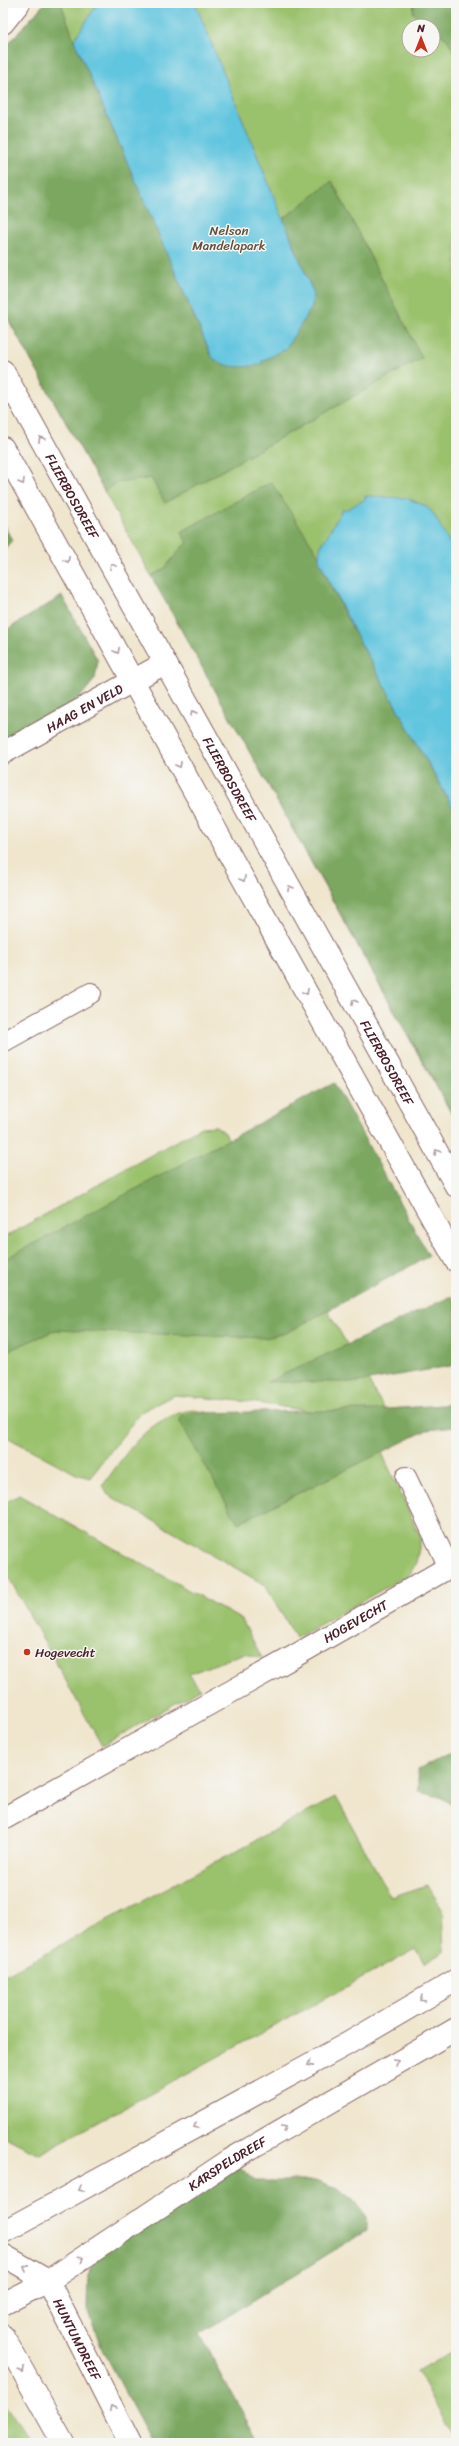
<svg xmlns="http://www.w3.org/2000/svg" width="459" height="2446" viewBox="0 0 459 2446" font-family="Sriracha,sans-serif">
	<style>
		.green { fill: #9ac16c; stroke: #72704c; fill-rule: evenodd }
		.forest { fill: #7ba760; stroke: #626346 }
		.water { fill: #61c5df; stroke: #567285 }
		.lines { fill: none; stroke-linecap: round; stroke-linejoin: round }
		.service-casing { stroke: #846564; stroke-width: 22 }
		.minor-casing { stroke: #846564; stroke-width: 24 }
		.tertiary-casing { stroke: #846564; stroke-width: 24 }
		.secondary-casing { stroke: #846564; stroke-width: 24 }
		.service { stroke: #fff; stroke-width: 20 }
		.minor { stroke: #fff; stroke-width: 22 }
		.tertiary { stroke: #fff; stroke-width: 22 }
		.secondary { stroke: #fff; stroke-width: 22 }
		.oneway { stroke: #ae9aa0 }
		.poi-dot { fill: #c8321e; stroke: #f6f6f2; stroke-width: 1.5 }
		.labels { text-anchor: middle; stroke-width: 3; stroke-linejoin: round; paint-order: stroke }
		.park-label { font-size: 13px; fill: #62503e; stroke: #f6f6f2 }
		.street-label { font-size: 13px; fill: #4a1f2b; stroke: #f6f6f2 }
		.poi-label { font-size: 13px; fill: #4a1f2b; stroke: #f6f6f2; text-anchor: start }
	</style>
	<rect width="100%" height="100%" fill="#f6f6f2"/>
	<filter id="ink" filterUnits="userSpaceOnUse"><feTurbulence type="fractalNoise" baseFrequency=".025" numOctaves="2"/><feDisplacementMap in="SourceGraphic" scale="8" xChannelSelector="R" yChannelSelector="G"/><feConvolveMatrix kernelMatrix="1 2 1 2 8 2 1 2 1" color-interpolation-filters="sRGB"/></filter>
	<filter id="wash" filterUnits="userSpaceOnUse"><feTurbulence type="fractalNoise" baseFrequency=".012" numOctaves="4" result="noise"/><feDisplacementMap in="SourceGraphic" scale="16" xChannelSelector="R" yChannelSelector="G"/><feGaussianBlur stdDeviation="0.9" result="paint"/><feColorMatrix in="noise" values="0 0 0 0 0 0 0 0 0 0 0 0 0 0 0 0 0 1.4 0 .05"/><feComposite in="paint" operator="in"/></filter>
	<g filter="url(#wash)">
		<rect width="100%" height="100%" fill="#f0e6ce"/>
		<!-- green -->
		<path class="green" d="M 45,3 L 456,3 L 456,1122 L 3,310 L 3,50 ZM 409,26 L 433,26 L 433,50 L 409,50 Z
			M 216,1126 L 225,1133 L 392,1422 L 379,1422 L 251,1402 L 174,1395 L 141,1412 L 90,1478 L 76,1474 L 3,1435 L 3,1238 L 201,1127 Z
			M 193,1410 L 376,1440 L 421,1538 L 416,1563 L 410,1574 L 296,1638 L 265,1585 L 107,1494 L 103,1485 C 128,1451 147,1417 193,1410 Z
			M 19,1495 L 242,1620 L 262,1658 L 245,1653 L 189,1674 L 200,1689 L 102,1746 L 3,1567 L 3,1504 Z
			M 336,1797 L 391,1897 L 427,1885 L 442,1908 L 444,1952 L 424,1963 L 416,1949 L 39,2154 L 3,2136 L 3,1976 Z
			M 451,2353 L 456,2358 L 456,2441 L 416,2371 Z
			M 3,2402 L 33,2443 L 3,2443 Z"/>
		<!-- forest -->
		<path class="forest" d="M 45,3 L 61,3 L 74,40 L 212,357 L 261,362 L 282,350 L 283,351 L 313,292 L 283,219 L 332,181 L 422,358 L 165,503 L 151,478 L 117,483 L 104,491 L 3,310 L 3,50 Z
			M 414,3 L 456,3 L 456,58 L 448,40 L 413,13 Z
			M 271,482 L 318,554 L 329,583 L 354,631 L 456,813 L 456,1120 L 151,576 L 164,569 L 183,546 L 188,544 L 181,532 Z
			M 3,524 L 12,540 L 3,551 Z
			M 62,596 L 98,661 L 95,679 L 67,713 L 3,754 L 3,632 Z
			M 334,1083 L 429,1256 L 286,1333 L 265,1338 L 56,1330 L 3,1353 L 3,1260 Z
			M 452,1296 L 456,1304 L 456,1365 L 358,1382 L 267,1382 Z
			M 456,1404 L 456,1427 L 427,1430 L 238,1523 L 180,1422 L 181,1416 L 192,1413 L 374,1410 Z
			M 456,1750 L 456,1806 L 440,1797 L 418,1792 L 418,1770 Z
			M 239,2166 L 255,2181 L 316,2181 L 340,2190 L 354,2201 L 367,2218 L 367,2230 L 199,2334 L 259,2443 L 152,2443 L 103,2352 L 87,2308 L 88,2274 L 102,2250 Z"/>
		<!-- water -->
		<path class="water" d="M 98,3 L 195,3 L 313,292 L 312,307 L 284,351 L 282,350 L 261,362 L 262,364 C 244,368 226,369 212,357 L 74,40 Z
			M 365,496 L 406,498 L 426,506 L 433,513 L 456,554 L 456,813 L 354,631 L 319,560 L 320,548 L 343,508 L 345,510 L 366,499 Z"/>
	</g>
	<g filter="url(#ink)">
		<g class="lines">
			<defs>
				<path id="service" d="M 3,1042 L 91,993
					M 406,1477 L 449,1567"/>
				<g id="minor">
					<path d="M 3,23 L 19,3"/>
					<path id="s1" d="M 3,753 L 165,663"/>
					<path id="s2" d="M 3,1819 L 293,1657 L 456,1563"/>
				</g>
				<g id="tertiary">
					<path id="s3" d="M 3,371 L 456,1186"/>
					<path d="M 3,448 L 456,1261"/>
					<path id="s4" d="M 3,2255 L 48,2281 L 130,2443"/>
					<path d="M 3,2336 L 63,2443"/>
				</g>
				<g id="secondary">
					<path d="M 3,2232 L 347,2044 L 456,1980"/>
					<path id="s5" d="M 3,2304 L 48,2281 L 230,2160 L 456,2029"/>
				</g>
			</defs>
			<!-- service casing -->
			<use href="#service" class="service-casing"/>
			<!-- minor casing -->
			<use href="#minor" class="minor-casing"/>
			<!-- tertiary casing -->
			<use href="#tertiary" class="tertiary-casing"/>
			<!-- secondary casing -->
			<use href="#secondary" class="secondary-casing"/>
			<!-- service -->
			<use href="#service" class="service"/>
			<!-- minor -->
			<use href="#minor" class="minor"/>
			<!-- tertiary -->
			<use href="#tertiary" class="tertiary"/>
			<!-- secondary -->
			<use href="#secondary" class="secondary"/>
		</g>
		<!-- one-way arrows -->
		<defs><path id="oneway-chevron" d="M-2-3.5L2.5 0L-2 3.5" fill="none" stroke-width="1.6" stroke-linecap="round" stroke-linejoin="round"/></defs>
		<g class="oneway">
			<use href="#oneway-chevron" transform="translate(41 439) rotate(-119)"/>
			<use href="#oneway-chevron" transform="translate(22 482) rotate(60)"/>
			<use href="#oneway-chevron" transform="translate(67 560) rotate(61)"/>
			<use href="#oneway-chevron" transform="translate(112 566) rotate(-119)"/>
			<use href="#oneway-chevron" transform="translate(117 651) rotate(62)"/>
			<use href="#oneway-chevron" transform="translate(193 713) rotate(-119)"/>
			<use href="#oneway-chevron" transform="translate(179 765) rotate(61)"/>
			<use href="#oneway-chevron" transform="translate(243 879) rotate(61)"/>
			<use href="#oneway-chevron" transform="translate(290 888) rotate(-119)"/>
			<use href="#oneway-chevron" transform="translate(306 992) rotate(61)"/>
			<use href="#oneway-chevron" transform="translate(354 1002) rotate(-119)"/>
			<use href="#oneway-chevron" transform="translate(437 1152) rotate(-119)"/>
			<use href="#oneway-chevron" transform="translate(422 1999) rotate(150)"/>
			<use href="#oneway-chevron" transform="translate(396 2062) rotate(-30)"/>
			<use href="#oneway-chevron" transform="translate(310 2064) rotate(151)"/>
			<use href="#oneway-chevron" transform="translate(196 2126) rotate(151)"/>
			<use href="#oneway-chevron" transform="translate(284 2128) rotate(-30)"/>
			<use href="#oneway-chevron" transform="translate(81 2189) rotate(151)"/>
			<use href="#oneway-chevron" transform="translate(81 2259) rotate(-34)"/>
			<use href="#oneway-chevron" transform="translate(26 2268) rotate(-151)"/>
			<use href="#oneway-chevron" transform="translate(22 2370) rotate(61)"/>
			<use href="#oneway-chevron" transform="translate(112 2408) rotate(-117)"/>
		</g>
	</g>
	<!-- markers -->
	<circle class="poi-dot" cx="27" cy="1652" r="4"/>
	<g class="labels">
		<!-- park labels -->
		<g class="park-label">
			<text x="229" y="235">Nelson<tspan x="229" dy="15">Mandelapark</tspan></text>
		</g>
		<!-- street labels -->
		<g class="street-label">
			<text dy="5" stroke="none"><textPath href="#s3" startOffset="143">FLIERBOSDREEF</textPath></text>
			<text dy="5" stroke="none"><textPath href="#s1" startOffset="93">HAAG EN VELD</textPath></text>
			<text dy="5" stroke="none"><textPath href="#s3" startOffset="467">FLIERBOSDREEF</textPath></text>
			<text dy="5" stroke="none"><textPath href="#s3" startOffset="791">FLIERBOSDREEF</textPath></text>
			<text dy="5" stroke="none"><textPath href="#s2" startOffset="404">HOGEVECHT</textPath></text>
			<text dy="5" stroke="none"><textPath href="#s5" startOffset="265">KARSPELDREEF</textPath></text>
			<text dy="5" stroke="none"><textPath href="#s4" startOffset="117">HUNTUMDREEF</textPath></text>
		</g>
		<!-- poi labels -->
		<g class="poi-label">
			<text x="35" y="1657">Hogevecht</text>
		</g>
	</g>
	<!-- margin -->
	<rect width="459" height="2446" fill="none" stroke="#f6f6f2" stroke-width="16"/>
	<!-- north arrow -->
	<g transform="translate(421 38)"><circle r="19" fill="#f6f6f2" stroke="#b1a0a2"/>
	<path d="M0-3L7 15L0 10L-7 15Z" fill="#c8321e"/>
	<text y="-6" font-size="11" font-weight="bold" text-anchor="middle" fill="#4a1f2b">N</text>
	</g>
</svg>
